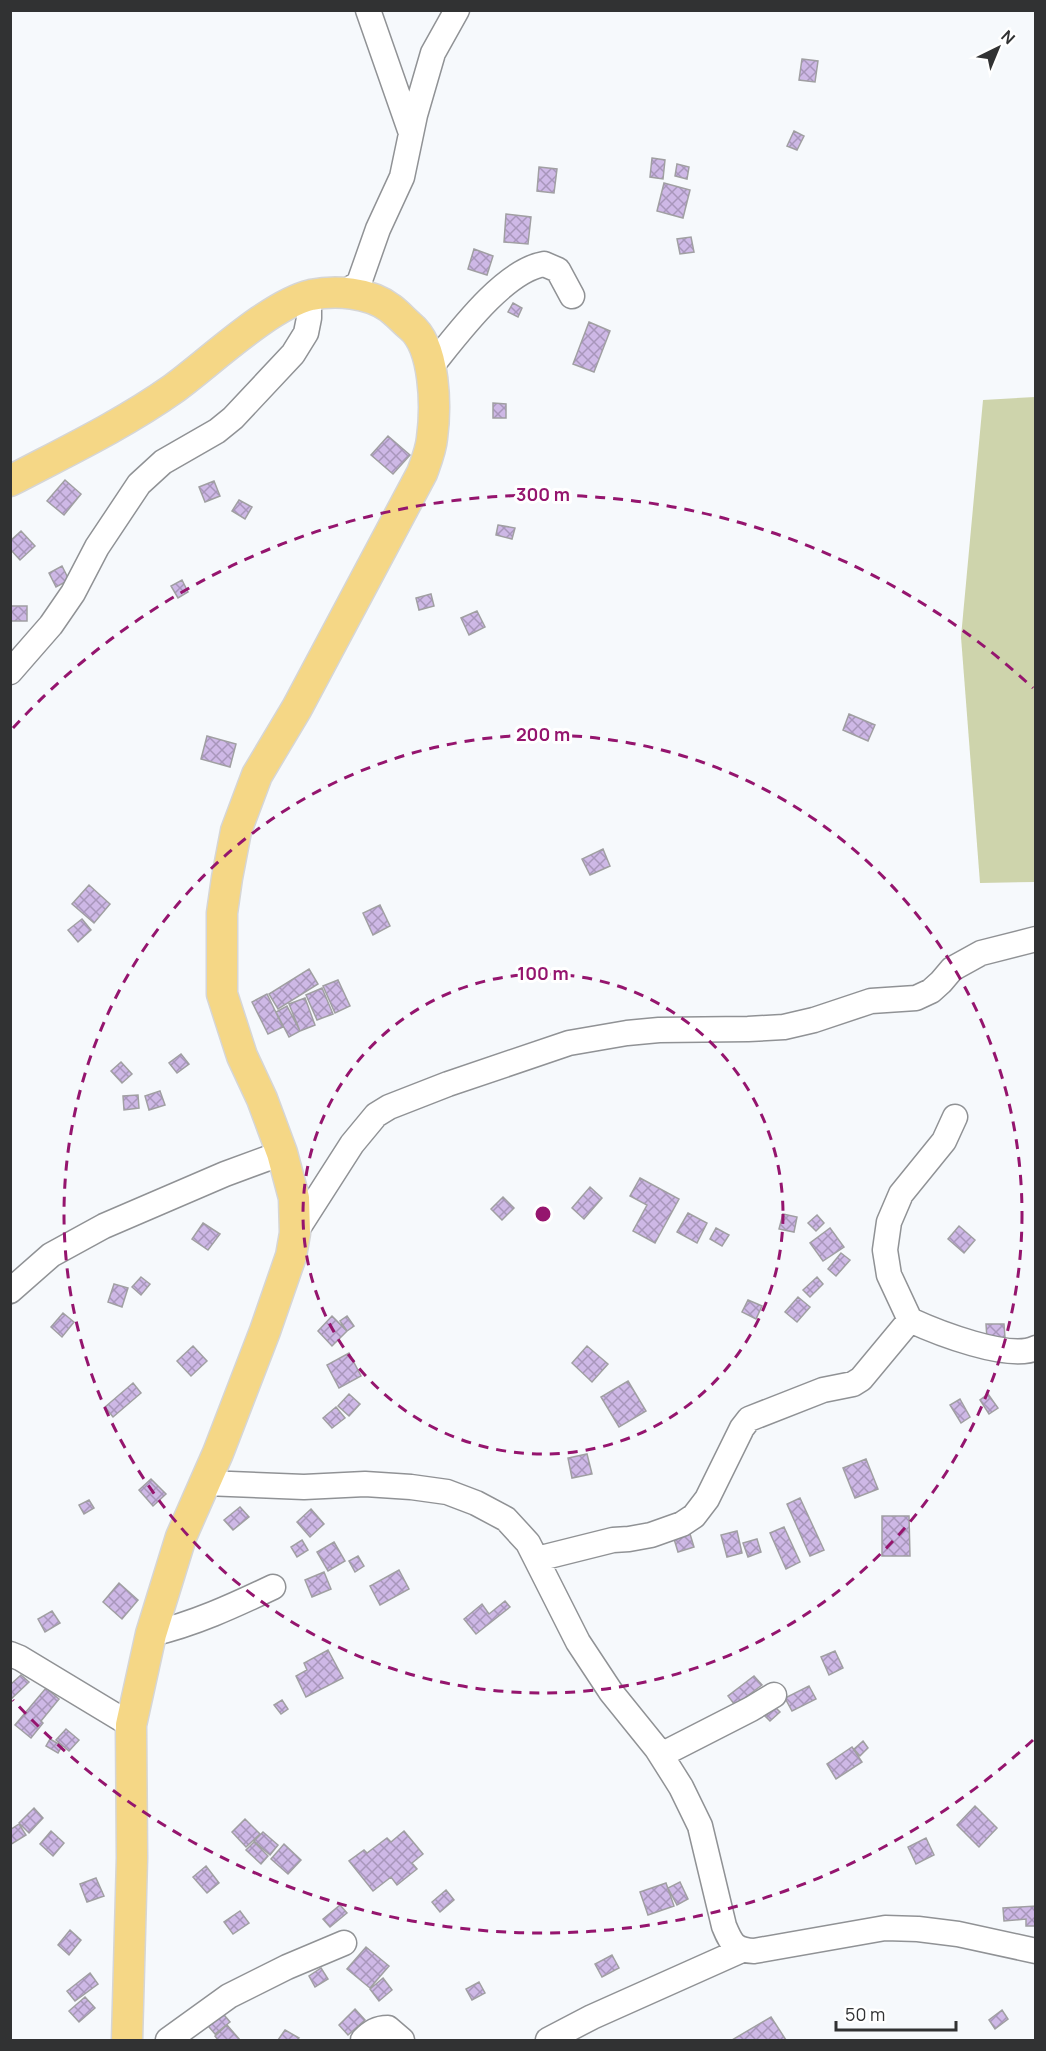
<svg xmlns="http://www.w3.org/2000/svg" width="1046" height="2051" viewBox="0 0 1046 2051" font-family="Manrope,sans-serif">
	<style>
		.green { fill: #ced4ac }
		.building { fill: url(#building-cross-hatch); stroke: #a09fa2; stroke-width: 1.5 }
		.lines { fill: none; stroke-linecap: round; stroke-linejoin: round }
		.minor-casing { stroke: #909295; stroke-width: 27 }
		.major-casing { stroke: #d6d6d6; stroke-width: 33 }
		.minor { stroke: #fff; stroke-width: 24 }
		.major { stroke: #f5d786; stroke-width: 30 }
		.ring { fill: none; stroke: #95156e; stroke-width: 3; stroke-dasharray: 10 8 }
		.centre { fill: #95156e; stroke: #fff; stroke-width: 3 }
		.ring-label { font-size: 18px; text-anchor: middle; font-weight: bold; fill: #95156e; stroke: #fff; stroke-width: 6; stroke-linejoin: round; paint-order: stroke }
	</style>
	<defs>
		<pattern id="building-cross-hatch" width="8" height="8" patternUnits="userSpaceOnUse" patternTransform="scale(1.5)"><rect width="8" height="8" fill="#ceb8e6"/><path d="M0 0l8 8M0 8l8-8" fill="none" stroke="#a896bb"/></pattern>
	</defs>
	<rect width="100%" height="100%" fill="#f6f9fc"/>
	<!-- green -->
	<path class="green" d="M 1035,397 L 1035,882 L 980,883 L 961,637 L 983,400 Z"/>
	<!-- building -->
	<path class="building" d="M 802,59 L 818,61 L 815,82 L 799,80 Z
		M 794,131 L 804,136 L 797,150 L 787,146 Z
		M 652,158 L 665,160 L 663,179 L 650,177 Z
		M 677,164 L 689,167 L 687,179 L 675,176 Z
		M 539,167 L 557,169 L 554,193 L 537,191 Z
		M 664,183 L 690,190 L 683,218 L 657,211 Z
		M 506,214 L 531,217 L 528,244 L 504,242 Z
		M 691,237 L 694,252 L 680,254 L 677,239 Z
		M 474,249 L 493,256 L 487,275 L 468,269 Z
		M 513,303 L 522,308 L 518,317 L 508,312 Z
		M 589,322 L 610,331 L 594,372 L 573,364 Z
		M 493,403 L 506,404 L 506,418 L 493,418 Z
		M 388,436 L 410,455 L 393,474 L 371,455 Z
		M 65,480 L 81,494 L 64,515 L 47,501 Z
		M 214,481 L 220,496 L 205,502 L 199,487 Z
		M 239,500 L 252,507 L 245,519 L 232,511 Z
		M 498,525 L 515,528 L 512,539 L 496,535 Z
		M 21,531 L 35,546 L 20,560 L 10,549 L 10,541 Z
		M 62,566 L 69,580 L 56,587 L 49,573 Z
		M 182,580 L 188,592 L 178,598 L 171,586 Z
		M 431,594 L 434,606 L 419,610 L 416,598 Z
		M 10,606 L 27,606 L 27,621 L 10,621 Z
		M 477,611 L 485,627 L 469,635 L 461,618 Z
		M 849,714 L 875,725 L 868,741 L 843,730 Z
		M 207,736 L 236,744 L 230,767 L 201,759 Z
		M 603,849 L 610,866 L 590,875 L 582,859 Z
		M 89,885 L 110,904 L 94,923 L 72,904 Z
		M 380,905 L 390,926 L 373,935 L 363,913 Z
		M 82,919 L 91,930 L 78,942 L 68,930 Z
		M 309,969 L 318,984 L 278,1009 L 269,994 Z
		M 338,980 L 350,1006 L 335,1013 L 323,986 Z
		M 322,988 L 333,1014 L 317,1020 L 306,995 Z
		M 267,994 L 283,1027 L 268,1034 L 252,1002 Z
		M 305,998 L 315,1025 L 300,1031 L 289,1004 Z
		M 287,1006 L 300,1031 L 289,1037 L 276,1012 Z
		M 181,1054 L 189,1064 L 177,1073 L 169,1063 Z
		M 121,1062 L 132,1074 L 122,1083 L 111,1071 Z
		M 160,1091 L 165,1105 L 149,1110 L 145,1096 Z
		M 138,1095 L 139,1108 L 124,1110 L 123,1096 Z
		M 640,1178 L 679,1199 L 655,1243 L 633,1231 L 647,1205 L 630,1196 Z
		M 590,1187 L 602,1198 L 584,1219 L 572,1208 Z
		M 503,1197 L 514,1208 L 502,1220 L 491,1209 Z
		M 688,1213 L 707,1223 L 697,1243 L 677,1232 Z
		M 783,1214 L 797,1217 L 794,1232 L 779,1229 Z
		M 817,1215 L 824,1223 L 816,1231 L 808,1223 Z
		M 203,1223 L 220,1234 L 208,1250 L 192,1239 Z
		M 959,1226 L 975,1240 L 964,1253 L 948,1239 Z
		M 716,1228 L 729,1235 L 722,1246 L 710,1239 Z
		M 830,1228 L 844,1247 L 823,1261 L 810,1243 Z
		M 841,1253 L 850,1260 L 836,1276 L 828,1269 Z
		M 141,1277 L 150,1284 L 141,1295 L 132,1287 Z
		M 817,1277 L 823,1284 L 810,1297 L 803,1290 Z
		M 114,1284 L 128,1288 L 122,1307 L 108,1302 Z
		M 798,1297 L 810,1307 L 797,1322 L 785,1312 Z
		M 748,1300 L 762,1306 L 756,1319 L 742,1312 Z
		M 63,1313 L 74,1322 L 62,1337 L 51,1327 Z
		M 332,1316 L 347,1331 L 332,1346 L 318,1331 Z
		M 347,1316 L 354,1326 L 347,1331 L 340,1321 Z
		M 986,1324 L 1004,1324 L 1005,1338 L 987,1339 Z
		M 193,1346 L 207,1361 L 191,1376 L 177,1361 Z
		M 587,1346 L 608,1364 L 592,1382 L 572,1363 Z
		M 349,1353 L 361,1376 L 339,1388 L 327,1365 Z
		M 628,1381 L 646,1411 L 619,1427 L 601,1397 Z
		M 133,1383 L 141,1393 L 113,1417 L 105,1407 Z
		M 349,1394 L 360,1404 L 349,1416 L 338,1406 Z
		M 988,1394 L 998,1408 L 989,1414 L 980,1400 Z
		M 960,1399 L 970,1417 L 961,1423 L 950,1405 Z
		M 336,1407 L 345,1418 L 332,1428 L 323,1418 Z
		M 587,1454 L 592,1474 L 572,1478 L 568,1458 Z
		M 866,1459 L 878,1489 L 855,1498 L 843,1468 Z
		M 151,1479 L 166,1494 L 153,1506 L 139,1490 Z
		M 800,1498 L 824,1550 L 810,1556 L 787,1504 Z
		M 89,1500 L 94,1508 L 84,1514 L 79,1505 Z
		M 240,1507 L 249,1517 L 233,1530 L 224,1520 Z
		M 311,1509 L 324,1524 L 310,1537 L 297,1522 Z
		M 882,1516 L 909,1516 L 910,1556 L 882,1556 Z
		M 784,1527 L 800,1562 L 786,1569 L 770,1533 Z
		M 737,1531 L 742,1553 L 727,1557 L 721,1535 Z
		M 690,1534 L 694,1547 L 678,1552 L 674,1539 Z
		M 757,1539 L 761,1552 L 748,1557 L 743,1543 Z
		M 302,1540 L 308,1550 L 297,1557 L 291,1547 Z
		M 334,1542 L 345,1561 L 328,1571 L 317,1552 Z
		M 358,1556 L 364,1566 L 355,1572 L 349,1561 Z
		M 399,1570 L 409,1589 L 380,1605 L 370,1586 Z
		M 324,1572 L 331,1589 L 312,1597 L 305,1580 Z
		M 119,1583 L 138,1600 L 122,1619 L 103,1602 Z
		M 505,1601 L 510,1607 L 476,1634 L 464,1619 L 482,1604 L 489,1614 Z
		M 52,1611 L 60,1623 L 45,1632 L 38,1619 Z
		M 328,1650 L 343,1678 L 306,1697 L 296,1676 L 307,1670 L 304,1663 Z
		M 835,1651 L 843,1668 L 829,1675 L 821,1657 Z
		M 21,1675 L 29,1682 L 10,1700 L 10,1685 Z
		M 754,1676 L 762,1685 L 746,1697 L 752,1704 L 741,1713 L 728,1696 Z
		M 809,1686 L 816,1699 L 792,1711 L 785,1698 Z
		M 46,1688 L 59,1699 L 41,1721 L 43,1723 L 31,1738 L 15,1725 Z
		M 282,1700 L 288,1709 L 281,1714 L 274,1705 Z
		M 775,1707 L 780,1712 L 770,1721 L 765,1716 Z
		M 66,1729 L 79,1740 L 69,1751 L 56,1740 Z
		M 50,1739 L 62,1746 L 58,1753 L 46,1746 Z
		M 863,1741 L 868,1748 L 860,1756 L 854,1749 Z
		M 852,1747 L 862,1762 L 836,1779 L 827,1764 Z
		M 975,1806 L 997,1828 L 979,1847 L 957,1825 Z
		M 34,1808 L 43,1818 L 29,1833 L 19,1823 Z
		M 245,1819 L 260,1834 L 246,1847 L 232,1832 Z
		M 19,1824 L 26,1835 L 10,1845 L 10,1830 Z
		M 51,1831 L 64,1843 L 53,1856 L 40,1844 Z
		M 404,1831 L 423,1854 L 412,1863 L 417,1869 L 397,1885 L 391,1877 L 373,1891 L 349,1861 L 364,1850 L 367,1853 L 387,1838 L 391,1842 Z
		M 263,1832 L 278,1845 L 270,1855 L 254,1841 Z
		M 926,1838 L 934,1855 L 916,1864 L 908,1847 Z
		M 254,1842 L 268,1856 L 261,1864 L 246,1850 Z
		M 284,1844 L 301,1860 L 288,1874 L 271,1859 Z
		M 206,1866 L 219,1883 L 207,1893 L 193,1877 Z
		M 96,1878 L 104,1896 L 87,1902 L 80,1884 Z
		M 680,1882 L 688,1899 L 677,1905 L 668,1888 Z
		M 666,1883 L 674,1906 L 648,1915 L 640,1892 Z
		M 446,1890 L 454,1900 L 440,1912 L 432,1902 Z
		M 340,1905 L 347,1913 L 330,1927 L 323,1919 Z
		M 1036,1906 L 1036,1926 L 1026,1926 L 1026,1919 L 1004,1921 L 1003,1908 Z
		M 240,1911 L 249,1923 L 233,1934 L 224,1922 Z
		M 70,1930 L 81,1940 L 69,1955 L 58,1945 Z
		M 366,1947 L 389,1966 L 370,1988 L 347,1969 Z
		M 612,1955 L 619,1968 L 602,1977 L 595,1964 Z
		M 321,1968 L 328,1979 L 315,1987 L 309,1976 Z
		M 90,1973 L 98,1984 L 75,2001 L 67,1991 Z
		M 383,1978 L 392,1990 L 379,2001 L 370,1989 Z
		M 479,1982 L 485,1993 L 472,2000 L 466,1989 Z
		M 85,1997 L 95,2008 L 79,2022 L 69,2011 Z
		M 219,2009 L 230,2022 L 215,2034 L 204,2021 Z
		M 355,2009 L 365,2020 L 348,2035 L 339,2025 Z
		M 1002,2010 L 1008,2019 L 995,2029 L 989,2020 Z
		M 771,2017 L 786,2040 L 732,2040 Z
		M 227,2025 L 240,2040 L 218,2040 L 215,2036 Z
		M 285,2030 L 299,2038 L 297,2040 L 278,2040 Z"/>
	<g class="lines">
		<defs>
			<path id="minor" d="M 368,10 L 411,133
				M 344,293 L 359,283 L 378,229 L 402,177 L 415,115 L 433,53 L 457,10
				M 430,368 C 456,336 503,271 544,264 L 558,270 L 572,296
				M 10,672 L 51,625 L 73,593 L 97,547 L 139,484 L 163,462 L 217,431 L 233,418 L 293,354 L 306,333 L 309,318 L 309,296
				M 955,1117 L 944,1141 L 901,1194 L 889,1222 L 885,1250 L 889,1275 L 910,1320 C 936,1332 1009,1361 1036,1348
				M 295,1233 L 352,1144 L 376,1115 L 389,1107 L 448,1084 L 569,1043 L 627,1033 L 659,1030 L 748,1029 L 784,1027 L 814,1020 L 871,1001 L 916,998 L 931,991 L 941,982 L 952,969 L 981,953 L 1036,939
				M 10,1291 L 51,1255 L 104,1226 L 225,1174 L 282,1153
				M 205,1483 L 304,1487 L 365,1484 L 411,1487 L 447,1492 L 476,1503 L 506,1519 L 528,1543 L 578,1642 L 611,1692 L 657,1749 L 681,1787 L 700,1826 L 724,1926 C 731,1943 734,1950 754,1951 L 885,1928 L 918,1929 L 958,1934 L 1036,1951
				M 537,1559 L 613,1540 L 629,1539 L 651,1535 L 682,1524 L 694,1516 L 707,1499 L 742,1428 L 749,1419 L 823,1390 L 853,1384 L 861,1379 L 910,1320
				M 151,1634 C 194,1624 233,1606 273,1587
				M 10,1654 L 20,1658 L 131,1725
				M 661,1755 L 751,1709 L 774,1695
				M 168,2040 L 229,1996 L 287,1967 L 344,1943
				M 363,2040 C 371,2032 377,2028 388,2028 L 402,2040
				M 548,2040 L 592,2017 L 742,1950"/>
			<path id="major" d="M 10,481 C 65,452 122,425 173,389 C 209,363 269,305 311,295 C 335,290 369,292 390,308 C 397,313 403,320 410,326 C 436,347 436,408 432,438 C 431,450 426,462 422,473 L 297,708 L 257,775 L 236,831 L 227,878 L 222,913 L 222,994 L 242,1056 L 262,1099 L 282,1153 L 294,1198 L 295,1233 L 291,1256 L 265,1331 L 218,1453 L 181,1537 L 151,1634 L 131,1725 L 132,1858 L 127,2040"/>
		</defs>
		<!-- minor casing -->
		<use href="#minor" class="minor-casing"/>
		<!-- major casing -->
		<use href="#major" class="major-casing"/>
		<!-- minor -->
		<use href="#minor" class="minor"/>
		<!-- major -->
		<use href="#major" class="major"/>
	</g>
	<!-- distance rings -->
	<g class="ring">
		<circle cx="543" cy="1214" r="240"/>
		<circle cx="543" cy="1214" r="479"/>
		<path d="M1033 1740A719 719 0 0 1 13 1700M13 728A719 719 0 0 1 1033 688"/>
	</g>
	<circle cx="543" cy="1214" r="9" class="centre"/>
	<g class="ring-label">
		<text x="543" y="501">300 m</text>
		<text x="543" y="741">200 m</text>
		<text x="543" y="980">100 m</text>
	</g>
	<!-- border -->
	<rect width="1046" height="2051" fill="none" stroke="#313233" stroke-width="24"/>
	<!-- north arrow -->
	<g transform="translate(998 48) rotate(43)" stroke="#ffffff" stroke-width="4.5" paint-order="stroke">
	<path d="M0-4.5L10 22L0 15L-10 22Z" fill="#313233"/>
	<text y="-9" font-size="16" font-weight="bold" text-anchor="middle" fill="#313233">N</text>
	</g>
	<!-- scale -->
	<path d="M836 2021v9h120v-9" fill="none" stroke="#313233" stroke-width="3"/>
	<text x="845" y="2021" font-size="18" fill="#313233" stroke="#ffffff" stroke-width="4.5" paint-order="stroke">50 m</text>
</svg>
